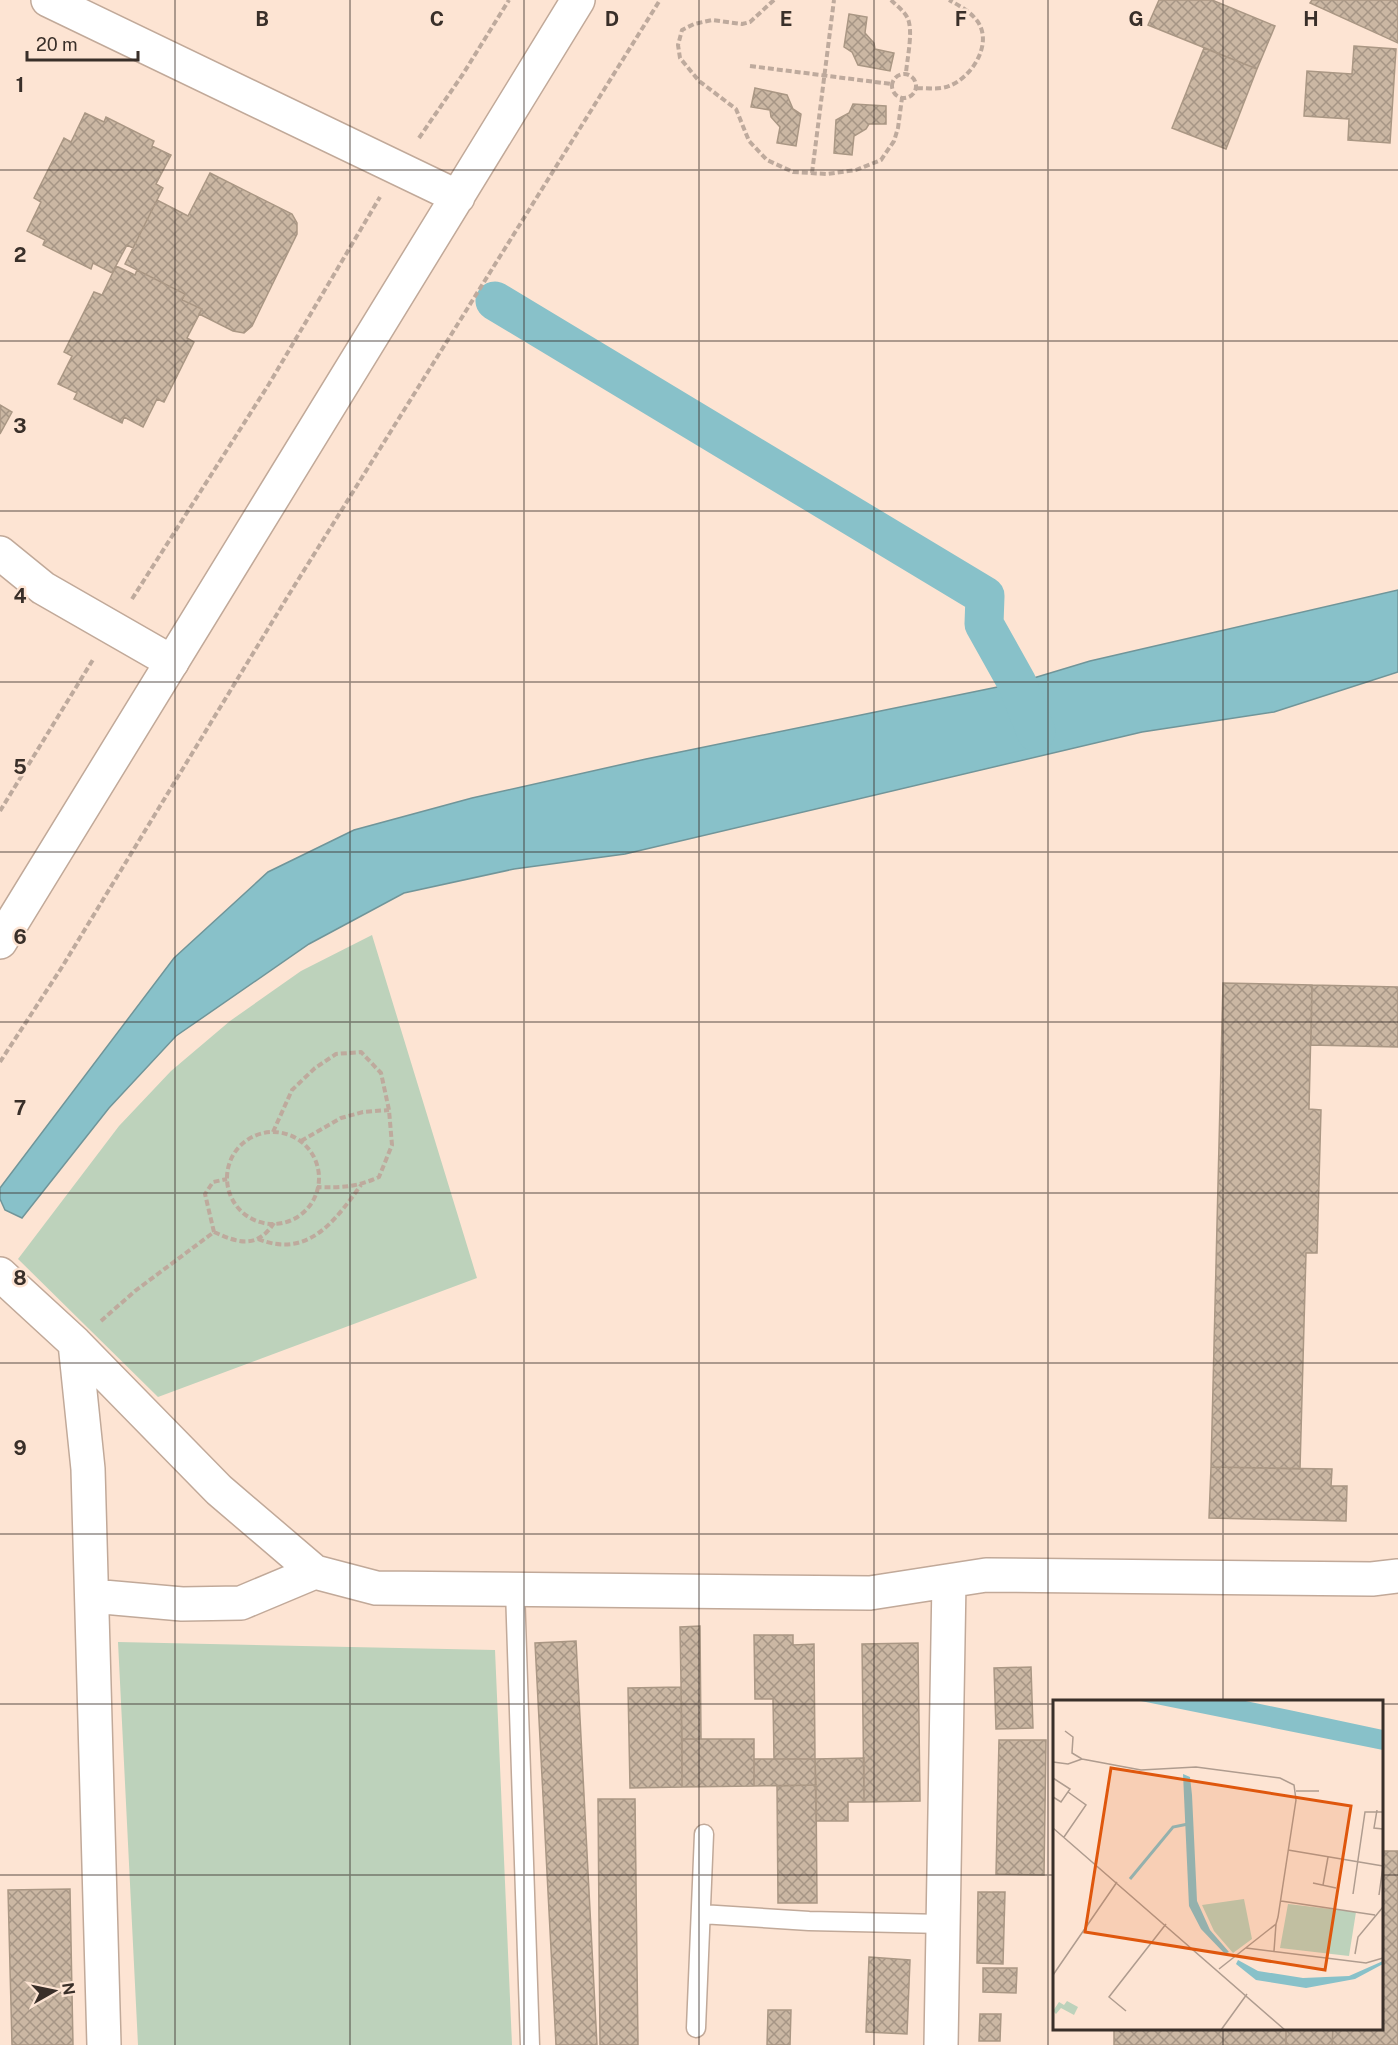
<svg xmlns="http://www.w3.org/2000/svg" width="1398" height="2045" viewBox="0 0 1398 2045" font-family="'Public Sans',sans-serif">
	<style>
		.green { fill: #bdd2bb }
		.water { fill: #88c1c9; stroke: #709599; stroke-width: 1.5 }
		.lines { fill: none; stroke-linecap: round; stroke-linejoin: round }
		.canal { stroke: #88c1c9; stroke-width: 39 }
		.building { fill: url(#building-cross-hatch); stroke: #aa9784; stroke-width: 1.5 }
		.lane-casing { stroke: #c1a999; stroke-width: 21 }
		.street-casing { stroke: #c1a999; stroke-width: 36 }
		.secondary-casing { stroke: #c1a999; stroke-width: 36 }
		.path { stroke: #beaa9d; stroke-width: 4; stroke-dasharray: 6 3; stroke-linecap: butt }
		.lane { stroke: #fff; stroke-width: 18 }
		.street { stroke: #fff; stroke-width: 33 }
		.secondary { stroke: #fff; stroke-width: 33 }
		.grid { fill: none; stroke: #392f29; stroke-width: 1.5; stroke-opacity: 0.55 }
		.inset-river { fill: none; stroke: #88c1c9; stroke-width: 3 }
		.inset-road { fill: none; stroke: #af9c8f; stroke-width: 1.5 }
		.view { fill: #df570d; fill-opacity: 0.15; stroke: #df570d; stroke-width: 3 }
		.inset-edge { fill: none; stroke: #392f29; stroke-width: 3 }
		.grid-label { font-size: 20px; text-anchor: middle; font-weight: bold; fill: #392f29; stroke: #fde4d3; stroke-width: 5; stroke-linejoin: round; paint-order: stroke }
	</style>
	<defs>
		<pattern id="building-cross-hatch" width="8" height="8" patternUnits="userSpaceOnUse" patternTransform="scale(1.5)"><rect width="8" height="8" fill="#cbb7a3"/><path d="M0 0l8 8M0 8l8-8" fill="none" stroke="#a69585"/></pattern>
	</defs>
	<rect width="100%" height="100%" fill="#fde4d3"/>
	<!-- green -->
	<path class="green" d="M 372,935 L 477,1278 L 158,1397 L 18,1259 L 119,1126 L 171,1071 L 230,1021 L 301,971 Z
		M 118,1642 L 495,1650 L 512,2045 L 138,2045 Z"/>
	<!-- water -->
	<path class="water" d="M 1398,590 L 1398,672 L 1274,712 L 1142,732 L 625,854 L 514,869 L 404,893 L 309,944 L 176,1036 L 109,1108 L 22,1218 L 5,1210 L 0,1199 L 0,1188 L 174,958 L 268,872 L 354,830 L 472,798 L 646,759 L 1017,683 L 1090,661 Z"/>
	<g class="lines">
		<!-- canal -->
		<path class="canal" d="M 495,301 L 985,596 L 984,624 L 1017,683 L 1036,732"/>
	</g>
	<!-- building -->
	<path class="building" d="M 1159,0 L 1212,0 L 1275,26 L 1257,69 L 1148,25 Z
		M 1312,0 L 1398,0 L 1398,43 L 1310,3 Z
		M 849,14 L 867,17 L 865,33 L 874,43 L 875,49 L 894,53 L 890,71 L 858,65 L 852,52 L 844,47 Z
		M 1354,46 L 1396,49 L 1390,143 L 1348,140 L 1349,119 L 1304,116 L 1307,71 L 1352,74 Z
		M 1204,48 L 1257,69 L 1226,149 L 1172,128 Z
		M 755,88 L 787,95 L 793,109 L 801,114 L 796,146 L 777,143 L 780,127 L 771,117 L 770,110 L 751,107 Z
		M 853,104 L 886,106 L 886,124 L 869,124 L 866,129 L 854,136 L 852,155 L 834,153 L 836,120 L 849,113 Z
		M 85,113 L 104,122 L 106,117 L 154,141 L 152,146 L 171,155 L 156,184 L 163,188 L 133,248 L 127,245 L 112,273 L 93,263 L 91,269 L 43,245 L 45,240 L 27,231 L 41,202 L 34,198 L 64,138 L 71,142 Z
		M 210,173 L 292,214 L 297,223 L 297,234 L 252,326 L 244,333 L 233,331 L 199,314 L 202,309 L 182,300 L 185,294 L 125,264 L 157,200 L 188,216 Z
		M 116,266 L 135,275 L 137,270 L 185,294 L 182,300 L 202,309 L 187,338 L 194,342 L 164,402 L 157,399 L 143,427 L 124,417 L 122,423 L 74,399 L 77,393 L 58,384 L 72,356 L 64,352 L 94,292 L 102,295 Z
		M 0,405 L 12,412 L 0,434 Z
		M 1223,983 L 1312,985 L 1309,1109 L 1321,1110 L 1317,1253 L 1306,1253 L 1300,1469 L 1211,1467 Z
		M 1312,985 L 1398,987 L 1398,1047 L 1311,1045 Z
		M 1211,1467 L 1332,1469 L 1331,1486 L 1347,1486 L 1346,1521 L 1209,1518 Z
		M 700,1626 L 701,1739 L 682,1739 L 680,1627 Z
		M 754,1635 L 793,1635 L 793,1645 L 814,1644 L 815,1759 L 774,1759 L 773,1699 L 755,1699 Z
		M 576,1641 L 597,2045 L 556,2045 L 535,1643 Z
		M 918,1643 L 920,1801 L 864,1802 L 862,1644 Z
		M 1031,1667 L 1033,1728 L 996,1729 L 994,1668 Z
		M 681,1687 L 682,1787 L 630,1788 L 628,1688 Z
		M 682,1739 L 754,1739 L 754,1786 L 682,1787 Z
		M 999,1740 L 1046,1740 L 1044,1875 L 996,1874 Z
		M 864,1758 L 864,1802 L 848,1802 L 848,1821 L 816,1821 L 815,1759 Z
		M 754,1759 L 815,1759 L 816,1785 L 754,1786 Z
		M 816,1785 L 817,1903 L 778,1903 L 777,1786 Z
		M 598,1799 L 635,1799 L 638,2045 L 600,2045 Z
		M 1382,1851 L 1398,1851 L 1398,2045 L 1332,2045 L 1333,2028 L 1382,2028 Z
		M 70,1889 L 73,2045 L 12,2045 L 8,1890 Z
		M 978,1892 L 1005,1892 L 1003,1964 L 977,1963 Z
		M 869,1957 L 910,1960 L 907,2034 L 866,2032 Z
		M 983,1968 L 1017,1968 L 1016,1993 L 983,1992 Z
		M 768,2010 L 791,2010 L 790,2045 L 767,2045 Z
		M 980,2014 L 1001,2014 L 1000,2041 L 979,2041 Z
		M 1114,2028 L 1286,2028 L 1286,2045 L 1114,2045 Z
		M 1286,2028 L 1333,2028 L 1332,2045 L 1286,2045 Z"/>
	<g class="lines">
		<defs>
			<path id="lane" d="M 515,1590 L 530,2045
				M 701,1914 L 809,1921 L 943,1924
				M 696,2028 L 704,1834"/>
			<path id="street" d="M 0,553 L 43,588 L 172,662
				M 0,1274 L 75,1343 L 219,1490 L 315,1572 L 376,1588 L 870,1593 L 986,1575 L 1372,1579 L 1398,1576
				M 75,1343 L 88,1469 L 104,2045
				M 92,1596 L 182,1604 L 241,1603 L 315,1572
				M 941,2045 L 949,1581"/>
			<path id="secondary" d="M 48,0 L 458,197
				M 0,942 L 578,0"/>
		</defs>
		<!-- lane casing -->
		<use href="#lane" class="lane-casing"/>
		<!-- street casing -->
		<use href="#street" class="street-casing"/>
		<!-- secondary casing -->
		<use href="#secondary" class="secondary-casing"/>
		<!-- path -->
		<path class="path" d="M 774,0 L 750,22 L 742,24 L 712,20 L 694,24 L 682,30 L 678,45 L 680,58 L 699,81 L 736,109 L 749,141 L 767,160 L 793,172 L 827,174 L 856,170 L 881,160 L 894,141 L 898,128 L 902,98
			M 891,0 C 896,5 903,10 907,17 C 914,29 907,59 906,73
			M 750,66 L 891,84
			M892 86a12 12 0 1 1 24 0a12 12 0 1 1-24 0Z
			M 917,88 C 926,88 940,90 949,86 C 971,78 993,45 978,22 C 971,12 960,6 949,0
			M 419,138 L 463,74 L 509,0
			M 812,173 L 834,0
			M 132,599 L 269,384 L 380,197
			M 0,811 L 94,658
			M 0,1062 L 62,967 L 288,596 L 660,0
			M 273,1132 L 292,1090 L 315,1068 L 336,1054 L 361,1052 L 381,1073 L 389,1110 L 392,1145 L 379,1177 C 357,1187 341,1188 317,1187
			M227 1178a46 46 0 1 1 92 0a46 46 0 1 1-92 0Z
			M 301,1141 L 341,1118 L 363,1112 L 389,1110
			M 214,1232 C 238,1243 257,1249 274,1223
			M 258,1239 C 308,1259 335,1221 361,1185
			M 101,1321 L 135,1291 L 214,1232 L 205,1194 L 213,1182 L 227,1179"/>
		<!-- lane -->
		<use href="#lane" class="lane"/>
		<!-- street -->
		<use href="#street" class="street"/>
		<!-- secondary -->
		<use href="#secondary" class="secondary"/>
	</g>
	<!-- grid -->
	<path class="grid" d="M 175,0 L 175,2045M 350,0 L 350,2045M 524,0 L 524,2045M 699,0 L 699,2045M 874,0 L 874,2045M 1048,0 L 1048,2045M 1223,0 L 1223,1702M 0,170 L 1398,170M 0,341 L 1398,341M 0,511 L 1398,511M 0,682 L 1398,682M 0,852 L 1398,852M 0,1022 L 1398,1022M 0,1193 L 1398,1193M 0,1363 L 1398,1363M 0,1534 L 1398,1534M 0,1704 L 1054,1704M 1382,1704 L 1398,1704M 0,1875 L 1054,1875M 1382,1875 L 1398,1875M 1223,2028 L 1223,2045"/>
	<!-- overview -->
	<g transform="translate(1053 1700)">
		<rect width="330" height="330" fill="#fde4d3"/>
		<path d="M 191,199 L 199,239 L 180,253 L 161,231 L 149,205 ZM 235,204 L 303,212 L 296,256 L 227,248 Z" fill="#bdd2bb"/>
		<path d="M 14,301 L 25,307 L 21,315 L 8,308 L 3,314 L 0,311 L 6,302 L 11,305 Z" fill="#bdd2bb"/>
		<path d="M 83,0 L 188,0 L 241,11 L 330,30 L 330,50 ZM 130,74 L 137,77 L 139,95 L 144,201 L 157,230 L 176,252 L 172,254 L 148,229 L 136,206 ZM 185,260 L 205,271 L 250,278 L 296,276 L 330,261 L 330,264 L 302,279 L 253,288 L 203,280 L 183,264 Z" fill="#88c1c9"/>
		<path class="inset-river" d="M 77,179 L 120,127 L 135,124"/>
		<path class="inset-road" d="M 12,31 L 20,37 L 19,53 L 29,59 L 88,70 L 143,67 L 227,78 L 241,85 L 243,100 L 225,217 L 223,224 L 166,269M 0,62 L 15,64 L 29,59M 0,78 L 17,89 L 8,102 L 0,97M 243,91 L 266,91M 324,110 L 321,128 L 330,129M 0,128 L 232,330M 11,137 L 33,105 L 15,92M 235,150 L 330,166M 260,183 L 283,188M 270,185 L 275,157M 300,194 L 312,112 L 330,112M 326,195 L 330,166M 228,201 L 322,215M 193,248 L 313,263 L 330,258M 221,251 L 223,224M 302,254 L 305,237 L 330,207M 0,275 L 64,182M 73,311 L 56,297 L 113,224M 168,330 L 194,294"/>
		<path class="view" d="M 58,68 L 298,106 L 272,270 L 32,232 Z"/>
		<rect width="330" height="330" class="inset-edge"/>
	</g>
	<g class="grid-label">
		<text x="262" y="26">B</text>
		<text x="437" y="26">C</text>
		<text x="612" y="26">D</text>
		<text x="786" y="26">E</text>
		<text x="961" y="26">F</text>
		<text x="1136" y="26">G</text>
		<text x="1311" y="26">H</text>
		<text x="20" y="92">1</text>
		<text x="20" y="262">2</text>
		<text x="20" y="433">3</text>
		<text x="20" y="603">4</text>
		<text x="20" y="774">5</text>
		<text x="20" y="944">6</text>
		<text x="20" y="1115">7</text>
		<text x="20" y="1285">8</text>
		<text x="20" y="1455">9</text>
	</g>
	<!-- north arrow -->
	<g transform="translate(54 1991) rotate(81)" stroke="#fde4d3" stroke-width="4.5" paint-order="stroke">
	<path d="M0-4.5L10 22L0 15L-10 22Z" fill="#392f29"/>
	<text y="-9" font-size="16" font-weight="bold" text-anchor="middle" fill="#392f29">N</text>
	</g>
	<!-- scale -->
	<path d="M27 51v9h111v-9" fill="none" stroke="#392f29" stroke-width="3"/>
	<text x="36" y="51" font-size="18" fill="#392f29" stroke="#fde4d3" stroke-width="4.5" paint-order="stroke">20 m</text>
</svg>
